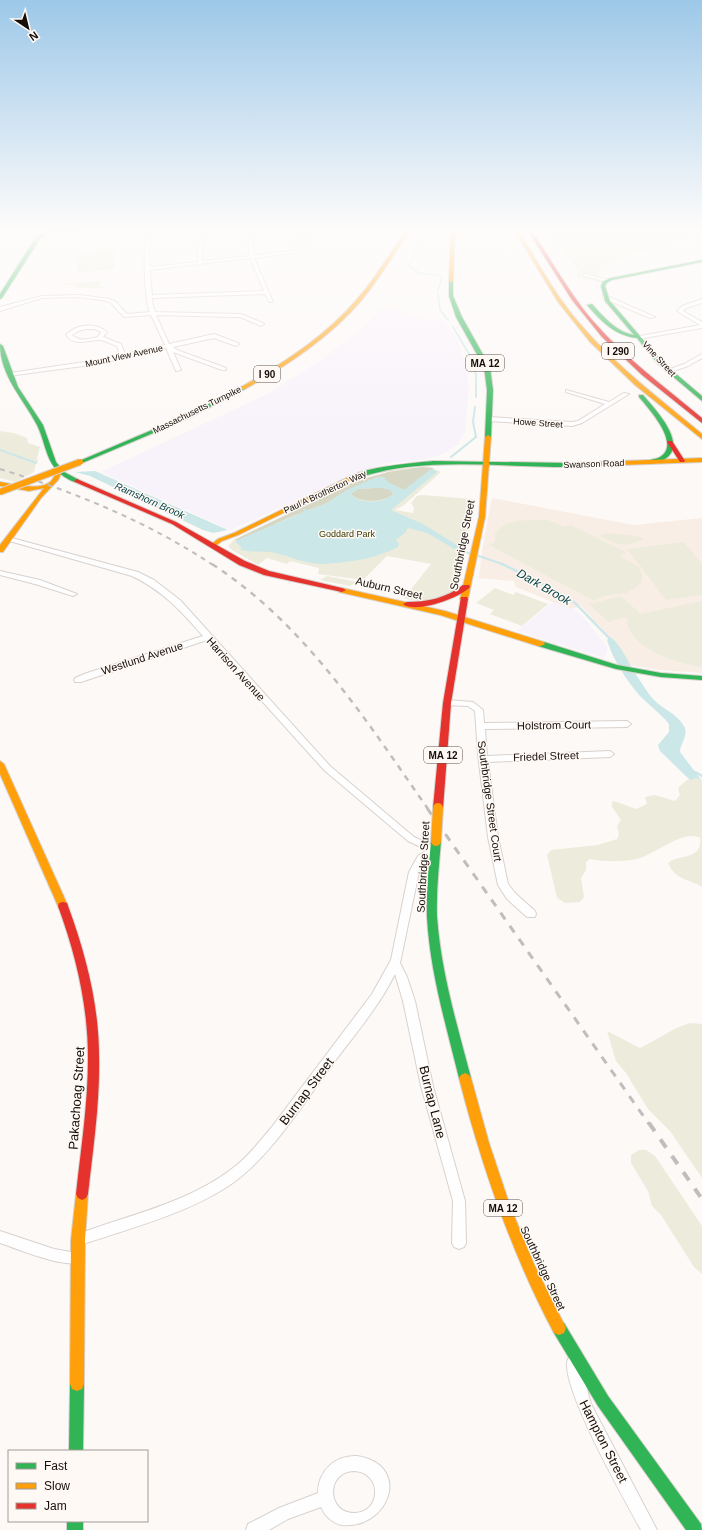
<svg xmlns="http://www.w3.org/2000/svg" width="702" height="1530" viewBox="0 0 702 1530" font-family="Helvetica,sans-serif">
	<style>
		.commercial { fill: #f8f2fa }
		.built { fill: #f9eee5 }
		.green { fill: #edecdc }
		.forest { fill: #d7d7c5 }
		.water { fill: #cce7e8; fill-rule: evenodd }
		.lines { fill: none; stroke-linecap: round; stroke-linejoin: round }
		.stream-far2 { stroke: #cce7e8; stroke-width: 1.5 }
		.stream-far1 { stroke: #cce7e8; stroke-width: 2 }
		.stream { stroke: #cce7e8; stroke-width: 2.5 }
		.street-casing { stroke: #d8d2ce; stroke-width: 2 }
		.fast-casing { stroke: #d8d2ce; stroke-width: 2 }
		.slow-casing { stroke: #d8d2ce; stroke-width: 2 }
		.jam-casing { stroke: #d8d2ce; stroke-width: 2 }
		.street { fill: #fffefe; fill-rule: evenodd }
		.fast { fill: #30b455; fill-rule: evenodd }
		.slow { fill: #ff9f0a; fill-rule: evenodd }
		.jam { fill: #e5322d; fill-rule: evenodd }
		.rail-far3 { stroke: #c0bebd; stroke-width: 2; stroke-dasharray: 5 5; stroke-linecap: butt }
		.rail-far2 { stroke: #c0bebd; stroke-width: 2.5; stroke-dasharray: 6 6; stroke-linecap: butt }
		.rail-far1 { stroke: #c0bebd; stroke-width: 3; stroke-dasharray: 8 8; stroke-linecap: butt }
		.rail { stroke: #c0bebd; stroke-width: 4; stroke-dasharray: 10 10; stroke-linecap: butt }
		.slow-bridge-far1-casing { stroke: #d8d2ce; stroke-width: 8; stroke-linecap: butt }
		.slow-bridge-casing { stroke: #d8d2ce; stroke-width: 12; stroke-linecap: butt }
		.slow-bridge-far1 { stroke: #ff9f0a; stroke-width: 6 }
		.slow-bridge { stroke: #ff9f0a; stroke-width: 10 }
		.labels { text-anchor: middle; stroke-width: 3; stroke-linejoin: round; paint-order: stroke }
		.far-street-label { font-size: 9px; fill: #160e08; stroke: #fef9f5 }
		.far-park-label { font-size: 9px; fill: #383901; stroke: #fef9f5 }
		.shield { fill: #fef9f5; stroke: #5c544f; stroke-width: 1 }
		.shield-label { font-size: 10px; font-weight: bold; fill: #160e08 }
		.far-water-label { font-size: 10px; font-style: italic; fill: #003f42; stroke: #fef9f5 }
		.street-label { font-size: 11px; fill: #160e08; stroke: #fef9f5 }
		.water-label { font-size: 12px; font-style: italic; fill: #003f42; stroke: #fef9f5 }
		.near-street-label { font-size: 13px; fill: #160e08; stroke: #fef9f5 }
	</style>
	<rect width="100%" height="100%" fill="#fcf9f7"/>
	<!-- commercial -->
	<path class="commercial" d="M 384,307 L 433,321 L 443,320 L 456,338 L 467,366 L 469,386 L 465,432 L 458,444 L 443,454 L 426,459 L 382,464 L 351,475 L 231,530 L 101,472 L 267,394 L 315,364 L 358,332 Z
		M 553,602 L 575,610 L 585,619 L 607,647 L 607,652 L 604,658 L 517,631 Z"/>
	<!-- built -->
	<path class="built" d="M 492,498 L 634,525 L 702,518 L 702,673 L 659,670 L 620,663 L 611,639 L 581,606 L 572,609 L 550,601 L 516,587 L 514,581 L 479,578 L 482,550 Z"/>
	<!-- green -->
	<path class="green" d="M 548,228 L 702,228 L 702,231 L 601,264 L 598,278 L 604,279 L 600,282 L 578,278 L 576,273 L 579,272 Z
		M 114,251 L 115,269 L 78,273 L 75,260 L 79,253 Z
		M 101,281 L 99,285 L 104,288 L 79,288 L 75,287 L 75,285 L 62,285 L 69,283 Z
		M 0,431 L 14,433 L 27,438 L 28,443 L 40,447 L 37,458 L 38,462 L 36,463 L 34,472 L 15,482 L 0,478 Z
		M 429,467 L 441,472 L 404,505 L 395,510 L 413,513 L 414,508 L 411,503 L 417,496 L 422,495 L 473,499 L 475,501 L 456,588 C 448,603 418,603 404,598 L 431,564 L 387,556 L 363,580 L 318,574 L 319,568 L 290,561 L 287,564 L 267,558 L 258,565 L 232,550 L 228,546 L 234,540 L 356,481 L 399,469 Z
		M 535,520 L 548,520 L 565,527 L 571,525 L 626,552 L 620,556 L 639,567 L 642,575 L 642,582 L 635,588 L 627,593 L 605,596 L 594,601 L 489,545 L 495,542 L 495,534 C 504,520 520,520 535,520 Z
		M 607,533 L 638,536 L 643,539 C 625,549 616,544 599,536 Z
		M 684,542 L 702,564 L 702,595 L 666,600 L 627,549 Z
		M 327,576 L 357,582 L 350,586 L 320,580 Z
		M 495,588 L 513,595 L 516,592 L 548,604 L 522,626 L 490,614 L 494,610 L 476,603 Z
		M 621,596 L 640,613 L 639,614 L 702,601 L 702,667 C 678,664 625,647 627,617 L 608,622 L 589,604 Z
		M 697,778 L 702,781 L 702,887 C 689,879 675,880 668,863 C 678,853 702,862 700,838 C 684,829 654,855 637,859 C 622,862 605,862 590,859 L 586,862 L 586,870 L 581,878 L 584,897 L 580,902 L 565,903 L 557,898 L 547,855 L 551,850 L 598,845 L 617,839 L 619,835 L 617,826 L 621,820 L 612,807 L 612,802 L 614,801 L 636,809 L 647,804 L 645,797 L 655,795 L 675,801 L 680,795 L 678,788 L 687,780 Z
		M 690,1023 L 702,1024 L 702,1178 L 670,1131 L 648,1109 L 626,1073 L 616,1061 L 607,1031 L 640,1048 C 657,1040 672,1028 690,1023 Z
		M 639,1150 L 646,1150 L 655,1156 L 702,1226 L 702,1274 L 694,1267 L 661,1215 L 652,1206 L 648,1191 L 631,1163 L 631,1155 Z"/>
	<!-- forest -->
	<path class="forest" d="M 421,467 L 434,468 L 404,490 L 389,483 L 349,489 L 327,503 L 288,518 L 241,540 L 234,540 L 356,481 L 388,472 Z
		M 375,488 C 381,488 390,487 393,494 C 385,503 358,503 351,494 L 358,489 Z"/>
	<!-- water -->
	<path class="water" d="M 431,469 L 437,471 L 436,473 L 391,510 L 423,524 L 462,548 L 464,550 L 463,554 L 427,533 L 408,528 L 405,533 L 396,540 L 399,544 L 398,547 C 375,559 347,563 321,564 C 305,564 287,555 271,552 C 261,551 249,553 240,549 L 242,548 L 235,541 L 304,512 L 303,509 L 310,510 L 327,503 L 349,489 L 377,477 L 384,477 L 389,483 L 404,490 ZM 375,488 C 381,488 390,487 393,494 C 385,504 358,504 351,494 L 358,489 Z
		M 95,471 L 228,530 L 213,533 L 203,530 L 90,476 L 75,472 Z
		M 610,637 C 620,642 631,668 639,679 C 644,686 648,694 654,700 C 663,709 677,714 684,726 C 689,736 680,743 680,752 L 702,781 L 697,778 L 690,780 L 660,751 L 658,745 L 669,732 L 669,724 C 660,713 650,706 640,696 C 626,680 613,660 607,640 Z"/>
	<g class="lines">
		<!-- stream-far2 -->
		<path class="stream-far2" d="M 419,235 L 424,238 L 408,266 L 419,273 L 441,276
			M 438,290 L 442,278
			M 438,293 L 440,310 L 448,320
			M 453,327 L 468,352 L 476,375"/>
		<!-- stream-far1 -->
		<path class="stream-far1" d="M 476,374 L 476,397
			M 0,450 L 36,463
			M 451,457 L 476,437 L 473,422 L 475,407
			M 461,551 L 472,554
			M 476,555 L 505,565"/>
		<!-- stream -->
		<path class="stream" d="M 502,564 L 547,586 L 574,602 L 610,639
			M 695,772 L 702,776"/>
		<defs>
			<path id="street" d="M 149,228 L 153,228 L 149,249 L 150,267 L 198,262 L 198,246 L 207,228 L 211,228 L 202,246 L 202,261 L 249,256 L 248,228 L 252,228 L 254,255 L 291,251 L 295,247 L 308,228 L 312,228 L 299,249 L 294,253 L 254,258 L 273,302 L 269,302 L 265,294 L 152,298 L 153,306 L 155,312 L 241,314 L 263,323 L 264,324 L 261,326 L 240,317 L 231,317 L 156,315 L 169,344 L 214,334 L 238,343 L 239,344 L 236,346 L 214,338 L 173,347 L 177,350 L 226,368 L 226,370 L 222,370 L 173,352 L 181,370 L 176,371 L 166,348 L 98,364 L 8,376 L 7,375 L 10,373 L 98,360 L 120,355 L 117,346 C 111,344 104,340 99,340 C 86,340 75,347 66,335 L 67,334 C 77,324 96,322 107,332 L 103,337 L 121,344 L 125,354 L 165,345 L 151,315 L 124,317 L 112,304 L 107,301 L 79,297 L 42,298 L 0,311 L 0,307 L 42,296 L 79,295 L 110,299 L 116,302 L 127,314 L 150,312 C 145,301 144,263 145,250 C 145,243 147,235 149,228 ZM 250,258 L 264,291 L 152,295 L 150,270 ZM 86,329 L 95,329 L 101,332 L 98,337 C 89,339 79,342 72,335 L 78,331 Z
				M 586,274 L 609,280 L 609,281 L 607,282 L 584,276 L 584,274 Z
				M 603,296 L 607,296 L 655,317 L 650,318 L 603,298 Z
				M 702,299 L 702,303 L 686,308 L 683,311 L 702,322 L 702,328 L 638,339 L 635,337 L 700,325 L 677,311 L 682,306 Z
				M 702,354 L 702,358 L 688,366 L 668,373 L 665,371 L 684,364 Z
				M 566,390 L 609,402 L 624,393 L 629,394 L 582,423 L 572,426 L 489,421 L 486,419 L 489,417 L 572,422 L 578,421 L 605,404 L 566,392 Z
				M 8,537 L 138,572 L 154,580 L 180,600 L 330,766 L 414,837 L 438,848 L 440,850 L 438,852 L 425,860 L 419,872 L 400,963 L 407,977 L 415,1001 L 433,1086 L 465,1201 L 466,1243 L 464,1247 L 459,1249 L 454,1247 L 452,1243 L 453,1201 L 421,1086 L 403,1001 L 395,974 C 380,1005 356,1033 335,1061 C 304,1102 270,1159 227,1187 C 183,1215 127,1229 78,1246 L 73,1244 L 71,1240 L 73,1236 C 127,1215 187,1204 233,1168 C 248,1157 259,1142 271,1128 L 372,994 L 391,960 L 409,872 L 418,856 L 427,850 L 408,841 L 324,770 L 207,640 L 81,682 L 75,682 L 74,680 L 75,678 L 87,673 L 203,636 C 180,610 163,591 132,576 L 6,540 L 6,538 Z
				M 0,571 L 40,580 L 77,594 L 73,596 L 35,584 L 0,575 Z
				M 447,700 L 473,702 L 483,710 L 484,723 L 627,721 L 631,724 L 627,727 L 485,729 L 487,756 L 610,751 L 614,754 L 610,757 L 488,762 L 498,837 L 508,884 L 515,893 L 535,911 L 536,914 L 535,917 L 527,917 L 507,899 L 498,885 L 488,837 L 478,754 L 475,711 L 468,706 L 444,705 L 443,703 Z
				M 0,1231 L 54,1249 L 82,1254 L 84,1258 L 82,1262 C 65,1269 18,1249 0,1243 Z
				M 573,1357 L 578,1359 L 580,1364 L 591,1404 L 657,1530 L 641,1530 C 626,1502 558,1383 568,1359 Z
				M 357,1456 C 413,1465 389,1530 341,1525 C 331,1522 325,1516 321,1507 L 288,1519 L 269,1530 L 246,1530 L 248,1524 L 279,1508 L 318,1493 C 318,1471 335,1455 357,1456 ZM 354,1471 C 382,1472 382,1512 355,1513 C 327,1514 325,1472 354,1471 Z"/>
			<path id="fast" d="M 47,228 L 51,228 L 49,230 L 133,228 L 131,229 L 46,233 L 38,242 L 2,298 L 0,299 L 0,294 L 34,240 Z
				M 702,260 L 702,262 L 612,280 L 607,283 L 605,286 L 610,301 L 662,362 L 702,396 L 702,401 L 658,364 L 637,338 C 615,336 601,321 587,305 L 592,304 C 604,317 616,332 634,335 L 605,301 L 601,286 L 603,281 L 611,278 Z
				M 451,280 L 453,281 L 453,296 L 462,317 L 490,367 L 493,390 L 491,437 L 488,439 L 485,437 L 487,390 L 484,367 L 456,317 L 449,296 L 449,281 Z
				M 0,344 L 3,346 L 18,387 L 43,425 L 56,462 L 64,472 L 79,480 L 79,482 C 75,483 72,481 68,479 C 45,466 47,445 37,425 C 23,398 0,376 0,344 Z
				M 243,386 L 246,388 L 245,389 L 189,418 L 82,463 L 77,462 L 185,416 Z
				M 639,395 L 643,395 C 654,408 689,444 665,459 C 661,462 655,463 650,464 L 647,462 L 648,461 C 652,459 657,459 660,457 C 682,444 648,408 639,397 Z
				M 433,461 L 569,463 L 572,465 L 569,467 C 515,467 461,461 407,467 C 388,469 371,474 353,479 L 350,477 C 364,467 414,463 433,461 Z
				M 538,642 L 544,642 L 617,665 L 661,673 L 702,676 L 702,680 L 661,677 L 616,669 L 538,646 L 537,644 Z
				M 436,838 L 439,839 L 441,841 C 439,866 436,892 437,917 C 441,972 457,1025 471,1078 L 469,1081 L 465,1083 L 461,1081 L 459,1078 C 446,1025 430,972 427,917 C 426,892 429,866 431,841 L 433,839 Z
				M 559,1321 L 564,1323 L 608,1396 L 701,1524 L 702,1530 L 686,1530 L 598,1406 L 554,1333 L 552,1328 L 554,1323 Z
				M 77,1377 L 82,1379 L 84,1384 L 83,1451 L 69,1451 L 70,1384 L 72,1379 Z
				M 67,1521 L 83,1521 L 83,1530 L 67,1530 Z"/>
			<path id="slow" d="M 408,228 L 412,228 C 395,252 380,278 361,301 C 329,338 288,365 245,389 L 241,389 L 241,387 C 284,363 326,336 358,298 C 377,276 391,251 408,228 Z
				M 451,228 L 455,228 L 453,281 L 451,282 L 449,281 Z
				M 513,228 L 517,228 C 537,261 555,295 580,324 C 616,366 660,399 702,434 L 702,439 L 635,385 L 590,342 L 558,302 Z
				M 488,435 L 491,437 L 485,517 L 468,599 L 464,601 L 460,599 L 479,517 L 485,437 Z
				M 702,458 L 702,462 L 569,467 L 566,465 L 569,463 Z
				M 60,468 L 63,470 L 58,480 L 41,498 L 3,552 L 0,552 L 0,545 L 44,488 L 29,491 L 0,486 L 0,482 C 13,484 39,491 50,482 C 54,479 55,473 58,469 Z
				M 353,475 L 355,476 L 355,478 L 238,535 L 222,541 L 214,547 L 210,545 L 218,539 L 234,533 Z
				M 339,588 L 342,588 L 445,611 L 544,642 L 545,644 L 541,646 L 538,646 L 440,615 L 339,592 Z
				M 0,761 L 4,764 L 68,906 L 67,909 L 59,909 L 58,906 L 0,774 Z
				M 465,1073 L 469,1075 L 471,1078 L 489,1143 L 510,1206 L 534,1264 L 566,1328 L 564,1333 L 559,1335 L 554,1333 C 511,1252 482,1167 459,1078 L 461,1075 Z
				M 82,1188 L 86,1190 L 88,1194 L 85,1240 L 84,1384 L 82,1389 L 77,1391 L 72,1389 L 70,1384 L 71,1240 L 76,1194 L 78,1190 Z"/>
			<path id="jam" d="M 526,228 L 530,228 C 551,259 569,293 593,321 C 625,358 665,387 702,418 L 702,423 L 642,375 L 602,337 L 572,300 Z
				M 668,441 L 672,441 L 685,461 L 684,462 L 680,462 L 667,442 Z
				M 77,479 L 176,522 L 245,561 L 269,571 L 342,588 L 346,590 L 342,592 L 264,575 L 239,565 L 172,524 L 75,482 L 74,481 Z
				M 463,585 L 469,585 L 470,587 C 460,598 415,614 403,604 L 407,602 C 428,602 446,598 463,585 Z
				M 461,597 L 467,597 L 468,599 L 451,703 L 443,808 L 438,811 L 433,808 L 443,703 Z
				M 63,902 L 67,903 L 68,906 C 86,955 99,1005 99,1057 C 100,1103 93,1149 88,1194 L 86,1198 L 82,1200 L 78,1198 L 76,1194 C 81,1149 88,1103 88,1058 C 88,1005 76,955 58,906 L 59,903 Z"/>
		</defs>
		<!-- street casing -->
		<use href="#street" class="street-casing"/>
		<!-- fast casing -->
		<use href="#fast" class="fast-casing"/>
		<!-- slow casing -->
		<use href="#slow" class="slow-casing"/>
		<!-- jam casing -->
		<use href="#jam" class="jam-casing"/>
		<!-- street -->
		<use href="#street" class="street"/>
		<!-- fast -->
		<use href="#fast" class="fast"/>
		<!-- slow -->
		<use href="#slow" class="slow"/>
		<!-- jam -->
		<use href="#jam" class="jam"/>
		<!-- rail-far3 -->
		<path class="rail-far3" d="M 0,469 C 75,492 148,522 213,565"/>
		<!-- rail-far2 -->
		<path class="rail-far2" d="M 212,564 C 306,625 365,719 428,809"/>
		<!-- rail-far1 -->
		<path class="rail-far1" d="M 427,808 L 649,1124"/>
		<!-- rail -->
		<path class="rail" d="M 649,1123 L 702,1199"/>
		<defs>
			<path id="slow-bridge-far1" d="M 0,492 L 80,462"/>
			<path id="slow-bridge" d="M 436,841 L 438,808"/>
		</defs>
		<!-- slow-bridge-far1 casing -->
		<use href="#slow-bridge-far1" class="slow-bridge-far1-casing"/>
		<!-- slow-bridge casing -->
		<use href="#slow-bridge" class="slow-bridge-casing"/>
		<!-- slow-bridge-far1 -->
		<use href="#slow-bridge-far1" class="slow-bridge-far1"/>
		<!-- slow-bridge -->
		<use href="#slow-bridge" class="slow-bridge"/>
	</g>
	<!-- sky -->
	<linearGradient id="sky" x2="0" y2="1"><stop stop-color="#9dc8e8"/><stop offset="0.52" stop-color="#fefcfb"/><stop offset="1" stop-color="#fefcfb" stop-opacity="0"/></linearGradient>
	<rect width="702" height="442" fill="url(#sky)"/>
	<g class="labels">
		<!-- far-street labels -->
		<g class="far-street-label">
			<text transform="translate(124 356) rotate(-12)" y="3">Mount View Avenue</text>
			<text transform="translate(659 359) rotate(47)" y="3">Vine Street</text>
			<text transform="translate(197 410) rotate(-26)" y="3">Massachusetts Turnpike</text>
			<text transform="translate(538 423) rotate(4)" y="3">Howe Street</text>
			<text transform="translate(594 464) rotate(-2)" y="3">Swanson Road</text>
			<text transform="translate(325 492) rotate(-25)" y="3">Paul A Brotherton Way</text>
		</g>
		<!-- far-park labels -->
		<g class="far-park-label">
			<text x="347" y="537">Goddard Park</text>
		</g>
		<!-- shield labels -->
		<g class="shield">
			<rect x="602" y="343" width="32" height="16" rx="3"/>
			<rect x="466" y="355" width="38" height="16" rx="3"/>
			<rect x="254" y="366" width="26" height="16" rx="3"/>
			<rect x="424" y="747" width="38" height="16" rx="3"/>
			<rect x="484" y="1200" width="38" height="16" rx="3"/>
		</g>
		<g class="shield-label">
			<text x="618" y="355">I 290</text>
			<text x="485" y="367">MA 12</text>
			<text x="267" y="378">I 90</text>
			<text x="443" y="759">MA 12</text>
			<text x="503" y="1212">MA 12</text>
		</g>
		<!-- far-water labels -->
		<g class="far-water-label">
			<text transform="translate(150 500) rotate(24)" y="4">Ramshorn Brook</text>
		</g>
		<!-- street labels -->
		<g class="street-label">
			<text transform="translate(462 545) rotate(-79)" y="4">Southbridge Street</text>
			<text transform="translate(389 588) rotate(13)" y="4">Auburn Street</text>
			<text transform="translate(142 658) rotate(-18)" y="4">Westlund Avenue</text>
			<text transform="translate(236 669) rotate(48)" y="4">Harrison Avenue</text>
			<text transform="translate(554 725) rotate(-1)" y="4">Holstrom Court</text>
			<text transform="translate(546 756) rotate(-2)" y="4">Friedel Street</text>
			<text transform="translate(490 801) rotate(82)" y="4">Southbridge Street Court</text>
			<text transform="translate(423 867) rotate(-87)" y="4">Southbridge Street</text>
			<text transform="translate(543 1268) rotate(65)" y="4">Southbridge Street</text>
		</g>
		<!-- water labels -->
		<g class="water-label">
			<text transform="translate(544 587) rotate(30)" y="4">Dark Brook</text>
		</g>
		<!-- near-street labels -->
		<g class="near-street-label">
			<text transform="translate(306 1091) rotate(-53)" y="5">Burnap Street</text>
			<text transform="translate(76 1098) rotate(-86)" y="5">Pakachoag Street</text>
			<text transform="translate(433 1102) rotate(76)" y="5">Burnap Lane</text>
			<text transform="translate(604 1441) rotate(63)" y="5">Hampton Street</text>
		</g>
	</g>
	<!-- legend -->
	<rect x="8" y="1450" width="140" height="72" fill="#fef9f5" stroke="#a19b96"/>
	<rect x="16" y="1463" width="20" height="6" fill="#30b455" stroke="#a19b96"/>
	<text x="44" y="1470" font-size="12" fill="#160e08">Fast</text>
	<rect x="16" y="1483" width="20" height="6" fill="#ff9f0a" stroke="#a19b96"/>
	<text x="44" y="1490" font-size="12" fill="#160e08">Slow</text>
	<rect x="16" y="1503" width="20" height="6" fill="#e5322d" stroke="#a19b96"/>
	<text x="44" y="1510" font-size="12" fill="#160e08">Jam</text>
	<!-- north arrow -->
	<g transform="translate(28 28) rotate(145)" stroke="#fef9f5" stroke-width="3" paint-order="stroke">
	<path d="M0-3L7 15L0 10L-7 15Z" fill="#160e08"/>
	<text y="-6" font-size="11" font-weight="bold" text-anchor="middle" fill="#160e08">N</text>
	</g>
</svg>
